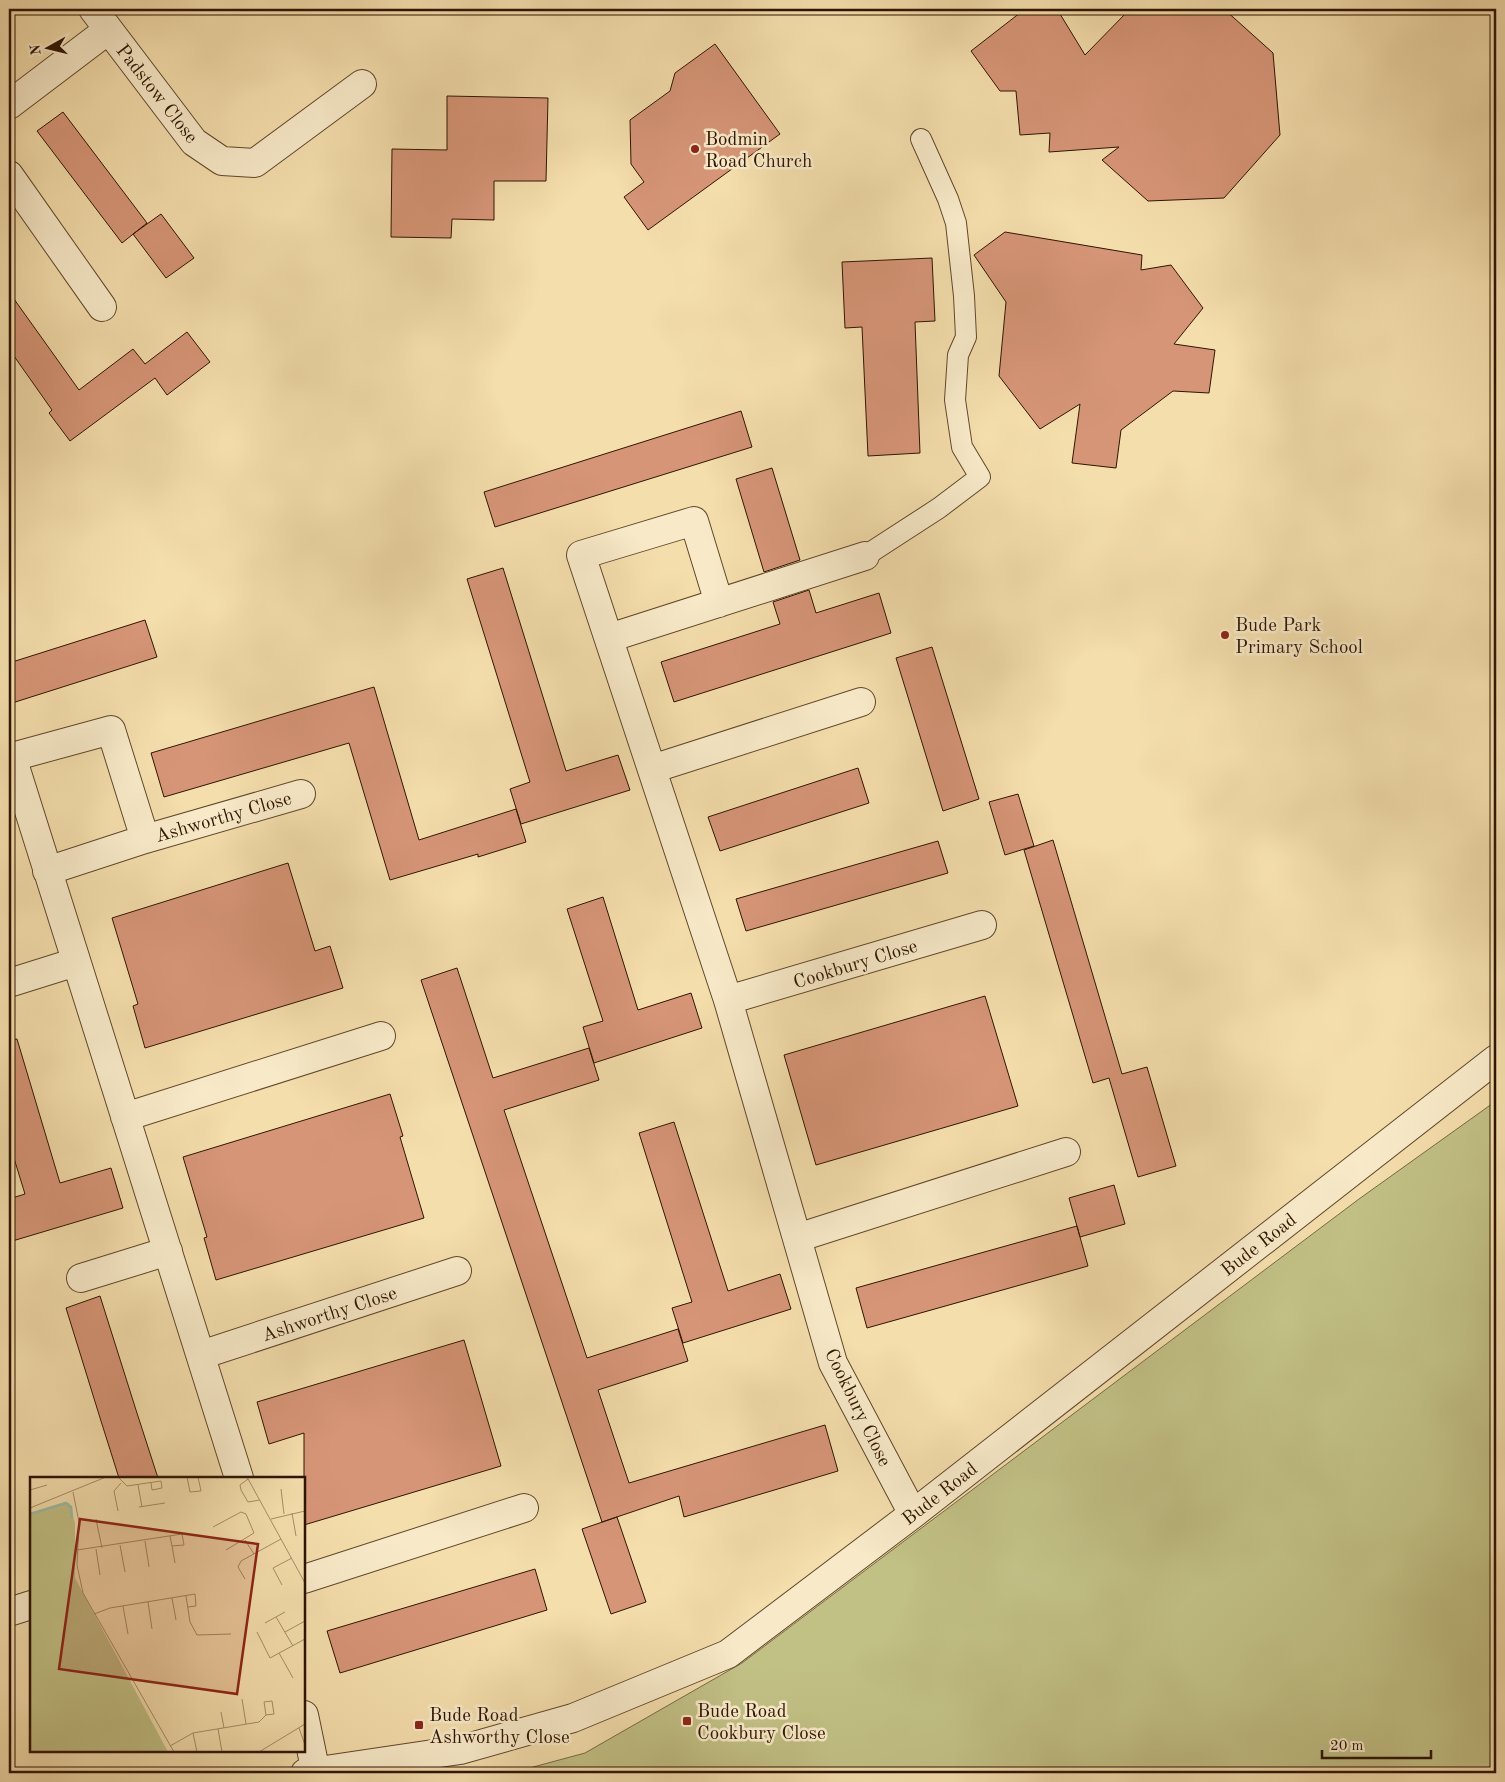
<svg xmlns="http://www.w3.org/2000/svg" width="1505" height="1782" viewBox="0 0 1505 1782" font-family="'Old Standard TT',serif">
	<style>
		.green { fill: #c1c085; stroke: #786a42 }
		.building { fill: #d69577; stroke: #2e1500 }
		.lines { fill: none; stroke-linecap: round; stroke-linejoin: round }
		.service-casing { stroke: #60472b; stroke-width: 22 }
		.minor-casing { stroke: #60472b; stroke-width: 30 }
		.service { stroke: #f8eac9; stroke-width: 20 }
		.minor { stroke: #f8eac9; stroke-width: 28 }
		.poi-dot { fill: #8f2418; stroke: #f8eac9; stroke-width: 2 }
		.labels { text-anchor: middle; stroke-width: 5; stroke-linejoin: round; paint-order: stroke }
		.street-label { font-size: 19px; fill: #2e1500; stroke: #f8eac9 }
		.poi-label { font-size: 19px; fill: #2e1500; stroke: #f8eac9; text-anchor: start }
		.inset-river { fill: none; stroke: #9cbcaa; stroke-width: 2.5 }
		.inset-road { fill: none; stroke: #a58e67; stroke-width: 1 }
		.view { fill: #8f2418; fill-opacity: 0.15; stroke: #8f2418; stroke-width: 2.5 }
		.inset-edge { fill: none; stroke: #2e1500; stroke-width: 2.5 }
	</style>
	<rect width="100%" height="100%" fill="#f4deac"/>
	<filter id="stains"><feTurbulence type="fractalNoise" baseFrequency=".004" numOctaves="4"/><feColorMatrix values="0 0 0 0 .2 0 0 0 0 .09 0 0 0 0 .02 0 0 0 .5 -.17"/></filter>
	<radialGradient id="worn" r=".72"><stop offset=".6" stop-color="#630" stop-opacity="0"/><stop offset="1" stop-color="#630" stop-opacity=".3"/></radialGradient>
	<!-- green -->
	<path class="green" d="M 1496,1101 L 1496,1773 L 511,1773 L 585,1753 L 742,1663 L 1359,1199 Z"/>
	<!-- building -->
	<path class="building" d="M 1025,9 L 1057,9 L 1085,55 L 1129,10 L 1224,9 L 1273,53 L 1280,135 L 1224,198 L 1148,201 L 1102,160 L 1119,147 L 1049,152 L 1050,133 L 1020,135 L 1016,91 L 1000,91 L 971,51 Z
		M 715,44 L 780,134 L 648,230 L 624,197 L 644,182 L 631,164 L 630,120 L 670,91 L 675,73 Z
		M 447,96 L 548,98 L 546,181 L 494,181 L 494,220 L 452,219 L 451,238 L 391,237 L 392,149 L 447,150 Z
		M 63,112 L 147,223 L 122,243 L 37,131 Z
		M 161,214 L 194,258 L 166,278 L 133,234 Z
		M 1005,232 L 1142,255 L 1141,270 L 1171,265 L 1203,308 L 1174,344 L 1215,350 L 1209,393 L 1173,391 L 1121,430 L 1116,468 L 1072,463 L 1080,404 L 1040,429 L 999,376 L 1006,302 L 974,255 Z
		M 932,258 L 935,321 L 915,322 L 920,453 L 868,456 L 862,327 L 845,328 L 842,262 Z
		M 9,292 L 79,390 L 133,349 L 145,364 L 187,332 L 210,362 L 167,395 L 155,378 L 70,441 L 49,413 L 52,410 L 9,349 Z
		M 741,411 L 752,447 L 495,527 L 484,492 Z
		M 772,468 L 800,560 L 764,572 L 736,479 Z
		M 503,568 L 566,771 L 618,755 L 630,790 L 521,824 L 510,789 L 530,782 L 467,579 Z
		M 809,590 L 816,613 L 879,593 L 891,633 L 674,702 L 661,662 L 780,624 L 773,602 Z
		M 145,620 L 157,657 L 9,704 L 9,663 Z
		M 932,647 L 979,799 L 943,811 L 896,658 Z
		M 374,687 L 419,840 L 516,809 L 526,842 L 478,857 L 478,854 L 390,880 L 349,743 L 164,797 L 151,753 Z
		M 858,768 L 869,803 L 720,851 L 708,817 Z
		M 1018,794 L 1034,846 L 1005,855 L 989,802 Z
		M 1053,840 L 1122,1074 L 1147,1067 L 1176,1166 L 1138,1177 L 1109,1078 L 1093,1083 L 1024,850 Z
		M 938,841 L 948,873 L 746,931 L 736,899 Z
		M 288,863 L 315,951 L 330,946 L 343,988 L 145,1048 L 133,1006 L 138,1004 L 112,918 Z
		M 603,897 L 638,1010 L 691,993 L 702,1028 L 594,1063 L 583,1027 L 603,1021 L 567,909 Z
		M 457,968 L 493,1078 L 589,1048 L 599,1080 L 504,1110 L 587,1358 L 678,1329 L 688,1361 L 598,1390 L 629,1483 L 825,1425 L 838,1471 L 684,1517 L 679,1496 L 602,1522 L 421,980 Z
		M 985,996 L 1018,1106 L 816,1165 L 784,1055 Z
		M 17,1039 L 60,1183 L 111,1168 L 123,1208 L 9,1242 L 9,1199 L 25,1194 L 9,1142 L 9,1040 Z
		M 390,1094 L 403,1136 L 400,1137 L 424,1218 L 216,1280 L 204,1238 L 207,1237 L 183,1157 Z
		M 674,1122 L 728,1291 L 780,1274 L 791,1309 L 683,1343 L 672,1308 L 692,1302 L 639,1133 Z
		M 1114,1185 L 1125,1224 L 1080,1237 L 1069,1198 Z
		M 1077,1226 L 1088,1266 L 867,1328 L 856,1288 Z
		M 100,1296 L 136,1410 L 158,1478 L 119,1478 L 101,1421 L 66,1308 Z
		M 464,1340 L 501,1466 L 304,1525 L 304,1433 L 269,1444 L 257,1402 Z
		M 617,1517 L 646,1602 L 611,1614 L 582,1529 Z
		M 535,1569 L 547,1610 L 340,1673 L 327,1631 Z"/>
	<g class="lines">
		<defs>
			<path id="service" d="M 865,556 L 939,508 L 980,477 L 962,447 L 955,400 L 958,355 L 966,337 L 964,296 L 956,223 L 948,199 L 921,139"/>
			<path id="minor" d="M 93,9 L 194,142 L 222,161 L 255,163 L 362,84
				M 9,105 L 108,30
				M 9,175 L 102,307
				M 719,603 L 694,521 L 581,555 L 728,1000 L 833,1363 L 913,1514
				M 609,638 L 865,556
				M 652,769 L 861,702
				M 145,839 L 301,794
				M 47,871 L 145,839 L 111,730 L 12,757 L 239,1478
				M 9,983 L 76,962
				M 728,1000 L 982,925
				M 125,1117 L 381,1036
				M 797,1238 L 1066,1152
				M 81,1278 L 168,1251
				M 201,1355 L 457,1271
				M 304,1579 L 524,1508
				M 9,1612 L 31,1605
				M 304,1715 L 316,1773
				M 305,1773 L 460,1750 L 573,1718 L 728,1654 L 913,1514 L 1496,1059"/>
		</defs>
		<!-- service casing -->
		<use href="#service" class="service-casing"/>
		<!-- minor casing -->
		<use href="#minor" class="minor-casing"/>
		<!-- service -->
		<use href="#service" class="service"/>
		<!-- minor -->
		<use href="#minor" class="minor"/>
	</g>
	<!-- markers -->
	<g class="poi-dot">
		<circle cx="695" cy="149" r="5"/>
		<circle cx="1225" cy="635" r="5"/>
		<rect x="682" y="1716" width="10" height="10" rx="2.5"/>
		<rect x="414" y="1720" width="10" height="10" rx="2.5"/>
	</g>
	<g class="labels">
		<!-- street labels -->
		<g class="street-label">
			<text transform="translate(158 93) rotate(52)" y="7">Padstow Close</text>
			<text transform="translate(223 816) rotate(-16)" y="7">Ashworthy Close</text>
			<text transform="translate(855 963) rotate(-17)" y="7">Cookbury Close</text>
			<text transform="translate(1258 1244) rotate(-38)" y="7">Bude Road</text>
			<text transform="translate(329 1313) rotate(-18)" y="7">Ashworthy Close</text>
			<text transform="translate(859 1407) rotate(64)" y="7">Cookbury Close</text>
			<text transform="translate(939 1493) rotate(-38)" y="7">Bude Road</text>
		</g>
		<!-- poi labels -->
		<g class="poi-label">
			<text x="705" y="145">Bodmin<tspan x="705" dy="22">Road Church</tspan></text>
			<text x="1235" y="631">Bude Park<tspan x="1235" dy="22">Primary School</tspan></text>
			<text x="697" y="1717">Bude Road<tspan x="697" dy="22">Cookbury Close</tspan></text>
			<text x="429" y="1721">Bude Road<tspan x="429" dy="22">Ashworthy Close</tspan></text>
		</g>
	</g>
	<!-- overview -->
	<g transform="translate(30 1477)">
		<rect width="275" height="275" fill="#f4deac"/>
		<path d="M 39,26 L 45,46 L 45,101 L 138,275 L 0,275 L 0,36 Z" fill="#c1c085"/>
		<path class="inset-river" d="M 0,37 L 36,26 L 41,30 L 42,41"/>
		<path class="inset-road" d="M 88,0 L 97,9 L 131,4 L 132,11 L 122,13 L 121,6M 157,0 L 160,15 L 171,14 L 168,0M 217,0 L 275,106M 218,2 L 210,8 L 211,13 L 218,25 L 230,23M 108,8 L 112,30M 251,12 L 254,37M 0,13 L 17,8M 43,15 L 49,45 L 47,88 L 53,116 L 144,275M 109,30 L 135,26M 0,31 L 76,0M 88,34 L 84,14 L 91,6M 262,36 L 266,59M 66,42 L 72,71M 241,42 L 275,34M 183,50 L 211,35 L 216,37 L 224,56 L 196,73M 215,63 L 224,77M 115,64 L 119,90M 90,68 L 95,95M 142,69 L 145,86M 66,72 L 70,98M 47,73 L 152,57 L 154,68 L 142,69 L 140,59M 215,102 L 208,90 L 211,84 L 251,62M 252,108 L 243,91 L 262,81M 156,119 L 160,145 L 167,158 L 201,157M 142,121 L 146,143M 118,125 L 122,152M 93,129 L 98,157M 64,137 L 80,131 L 165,117 L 166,129 L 158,130M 246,140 L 263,169M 235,146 L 255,135M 227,155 L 240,181 L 275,162M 255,155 L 275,144M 249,176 L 263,201M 212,222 L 216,247M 191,235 L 194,251M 269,251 L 275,268M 188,252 L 192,275M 163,256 L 167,275M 140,269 L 163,256 L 229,245 L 236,238 L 244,237 L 242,224 L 234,225 L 236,238M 229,275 L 275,247"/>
		<path class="view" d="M 50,42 L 228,67 L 207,217 L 29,192 Z"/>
		<rect width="275" height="275" class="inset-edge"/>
	</g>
	<!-- margin -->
	<rect width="1505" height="1782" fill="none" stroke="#f4deac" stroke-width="30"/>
	<rect x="10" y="10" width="1485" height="1762" fill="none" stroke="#2e1500" stroke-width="2.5"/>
	<rect x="15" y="15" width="1475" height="1752" fill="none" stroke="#2e1500"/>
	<!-- north arrow -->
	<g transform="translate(48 48) rotate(262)" stroke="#f8eac9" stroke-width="4" paint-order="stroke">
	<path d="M0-4L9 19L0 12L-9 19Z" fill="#2e1500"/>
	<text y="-8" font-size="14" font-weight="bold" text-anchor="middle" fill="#2e1500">N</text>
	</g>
	<!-- scale -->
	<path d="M1322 1750v8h109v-8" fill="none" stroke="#2e1500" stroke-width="2.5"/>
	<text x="1330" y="1750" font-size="15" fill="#2e1500" stroke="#f8eac9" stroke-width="4" paint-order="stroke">20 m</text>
	<rect width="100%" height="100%" filter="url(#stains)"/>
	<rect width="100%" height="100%" fill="url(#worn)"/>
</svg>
